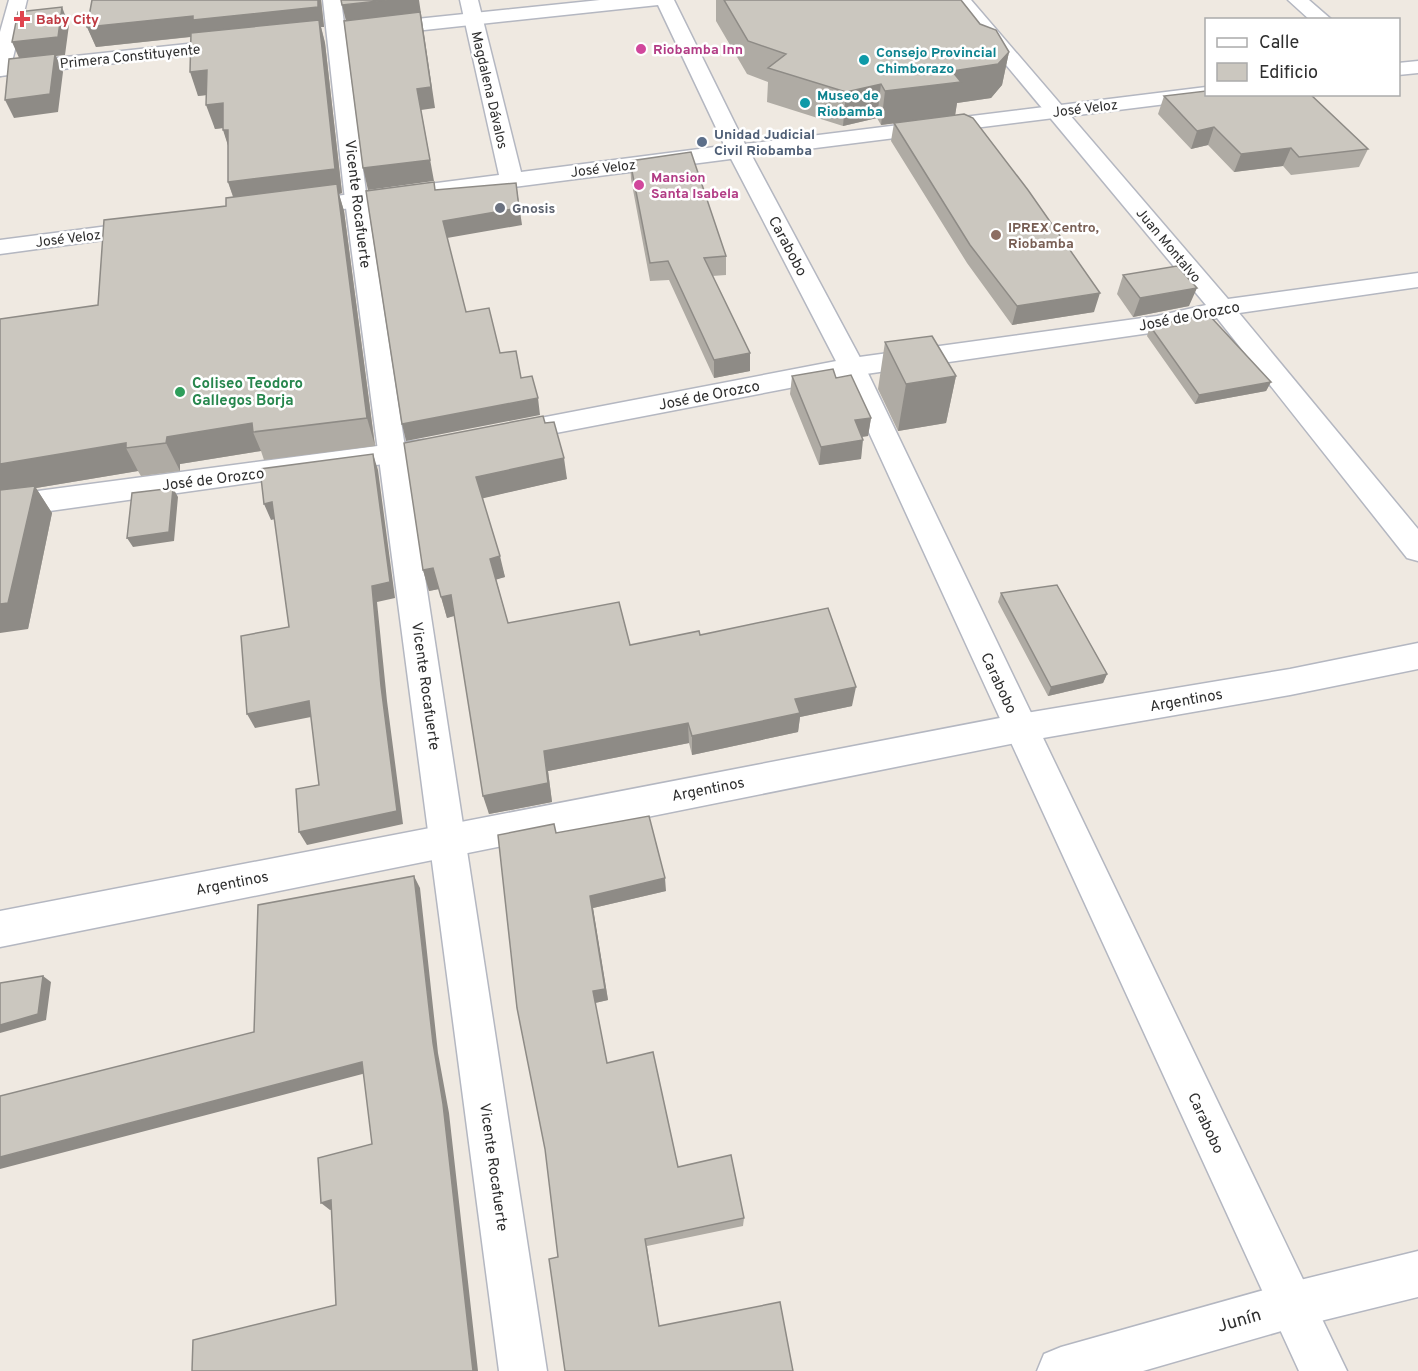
<svg xmlns="http://www.w3.org/2000/svg" width="1418" height="1371" viewBox="0 0 1418 1371" font-family="Overpass,sans-serif">
	<style>
		.lines { fill: none; stroke-linecap: round; stroke-linejoin: round }
		.street-casing { stroke: #b4b7c1; stroke-width: 3 }
		.secondary-casing { stroke: #b4b7c1; stroke-width: 3 }
		.street { fill: #fff; fill-rule: evenodd }
		.secondary { fill: #fff; fill-rule: evenodd }
		.wall { fill: #afaba4 }
		.shaded-wall { fill: #8e8b86 }
		.building { fill: #cbc7bf; stroke: #8e8b86; stroke-width: 1.5 }
		.health-dot { fill: #e0444e; stroke: #fff; stroke-width: 2 }
		.hotel-dot { fill: #d1479c; stroke: #fff; stroke-width: 2 }
		.culture-dot { fill: #0f9aa8; stroke: #fff; stroke-width: 2 }
		.service-dot { fill: #5c6f8a; stroke: #fff; stroke-width: 2 }
		.worship-dot { fill: #6b7280; stroke: #fff; stroke-width: 2 }
		.education-dot { fill: #8d6e63; stroke: #fff; stroke-width: 2 }
		.leisure-dot { fill: #2e9e5b; stroke: #fff; stroke-width: 2 }
		.labels { text-anchor: middle; stroke-width: 5; stroke-linejoin: round; paint-order: stroke }
		.far-health-label { font-size: 14px; font-weight: bold; fill: #be3a42; stroke: #fff; text-anchor: start }
		.far-hotel-label { font-size: 14px; font-weight: bold; fill: #b23c85; stroke: #fff; text-anchor: start }
		.far-culture-label { font-size: 14px; font-weight: bold; fill: #0d838f; stroke: #fff; text-anchor: start }
		.far-street-label { font-size: 14px; fill: #2e2e2e; stroke: #fff }
		.far-service-label { font-size: 14px; font-weight: bold; fill: #4e5e75; stroke: #fff; text-anchor: start }
		.far-worship-label { font-size: 14px; font-weight: bold; fill: #5b616d; stroke: #fff; text-anchor: start }
		.far-education-label { font-size: 14px; font-weight: bold; fill: #785e54; stroke: #fff; text-anchor: start }
		.street-label { font-size: 15px; fill: #2e2e2e; stroke: #fff }
		.leisure-label { font-size: 15px; font-weight: bold; fill: #27864d; stroke: #fff; text-anchor: start }
		.near-street-label { font-size: 18px; fill: #2e2e2e; stroke: #fff }
	</style>
	<rect width="100%" height="100%" fill="#efe9e1"/>
	<g class="lines">
		<defs>
			<path id="street" d="M 9,0 L 27,0 L 10,70 L 7,74 L 0,76 L 0,32 Z
				M 460,0 L 478,0 L 521,172 L 738,144 L 746,146 L 749,151 L 746,156 L 738,158 L 297,215 L 289,213 L 285,208 L 289,203 L 297,201 L 499,175 Z
				M 952,0 L 971,0 L 1228,299 L 1418,273 L 1418,287 L 1239,313 L 1418,529 L 1418,561 L 1407,558 L 1217,318 L 1157,332 L 852,376 L 509,442 L 499,440 L 495,433 L 499,426 L 509,424 L 852,358 L 1157,316 L 1206,305 Z
				M 1288,0 L 1309,0 L 1332,20 L 1310,20 Z
				M 147,221 L 155,223 L 159,228 L 155,233 L 0,254 L 0,240 Z
				M 423,440 L 433,443 L 437,450 L 433,457 L 0,518 L 0,496 Z
				M 1418,643 L 1418,669 L 1290,695 L 1020,742 L 0,947 L 0,911 L 1020,714 L 1290,669 Z
				M 1418,1251 L 1418,1297 L 1292,1328 L 1143,1371 L 1037,1371 L 1044,1354 L 1061,1347 L 1292,1282 Z"/>
			<path id="secondary" d="M 323,0 L 341,0 L 367,200 L 547,1371 L 499,1371 L 345,200 Z
				M 600,0 L 674,0 L 745,144 L 1206,87 L 1206,94 L 1215,94 L 1206,99 L 752,156 L 865,367 L 1347,1371 L 1299,1371 L 839,367 L 727,151 L 658,5 L 378,35 L 371,33 L 368,29 L 371,25 L 378,23 Z
				M 234,39 L 241,41 L 244,45 L 241,49 L 0,76 L 0,64 Z
				M 1418,61 L 1418,73 L 1398,75 L 1398,63 Z"/>
		</defs>
		<!-- street casing -->
		<use href="#street" class="street-casing"/>
		<!-- secondary casing -->
		<use href="#secondary" class="secondary-casing"/>
		<!-- street -->
		<use href="#street" class="street"/>
		<!-- secondary -->
		<use href="#secondary" class="secondary"/>
	</g>
	<!-- wall -->
	<path class="wall" d="M 92,0 L 321,0 L 324,27 L 321,27 L 325,43 L 342,193 L 339,194 L 344,211 L 375,446 L 264,460 L 261,451 L 180,464 L 180,471 L 141,476 L 138,471 L 36,488 L 52,513 L 28,629 L 0,319 L 98,305 L 226,206 L 233,197 L 228,182 L 228,145 L 223,128 L 215,129 L 206,95 L 198,96 L 191,37 L 96,47 L 87,27 Z
		M 716,0 L 961,0 L 980,24 L 1009,52 L 1002,85 L 991,98 L 957,103 L 955,115 L 1094,312 L 1012,325 L 967,263 L 891,141 L 894,123 L 881,125 L 877,118 L 843,126 L 767,102 L 768,82 L 747,74 L 716,21 Z
		M 1164,96 L 1368,149 L 1359,167 L 1291,175 L 1283,166 L 1234,172 L 1208,145 L 1191,149 L 1158,114 Z
		M 630,161 L 726,256 L 726,275 L 712,276 L 750,353 L 750,371 L 714,378 L 669,280 L 650,281 L 631,179 Z
		M 1123,275 L 1189,306 L 1133,317 L 1117,294 Z
		M 1150,326 L 1271,382 L 1266,391 L 1195,404 L 1147,336 Z
		M 885,342 L 956,376 L 946,423 L 898,431 L 878,389 Z
		M 792,376 L 836,378 L 871,418 L 868,436 L 862,437 L 861,459 L 819,465 L 790,394 Z
		M 545,423 L 567,479 L 482,498 L 505,577 L 496,579 L 508,623 L 630,645 L 700,635 L 852,706 L 800,717 L 798,732 L 692,755 L 689,743 L 548,771 L 552,802 L 489,814 L 454,616 L 447,618 L 439,589 L 429,591 L 423,570 L 404,443 Z
		M 1001,593 L 1107,674 L 1103,683 L 1048,696 L 998,602 Z
		M 554,824 L 556,833 L 666,891 L 593,908 L 608,1000 L 595,1003 L 607,1063 L 678,1167 L 744,1218 L 743,1226 L 647,1246 L 659,1326 L 565,1371 L 558,1257 Z"/>
	<!-- shaded-wall -->
	<path class="shaded-wall" d="M 318,0 L 321,0 L 324,27 L 321,27 L 325,43 L 342,193 L 339,194 L 344,211 L 375,446 L 367,418 L 237,207 L 228,182 L 335,169 L 198,36 L 96,47 L 87,27 Z
		M 387,0 L 419,0 L 435,108 L 421,110 L 434,181 L 368,190 L 363,168 L 347,25 L 342,5 Z
		M 62,7 L 69,25 L 65,55 L 56,56 L 63,72 L 58,112 L 14,118 L 5,100 L 20,60 L 12,42 Z
		M 1009,52 L 1002,85 L 991,98 L 957,103 L 955,116 L 881,125 L 885,91 L 952,71 Z
		M 207,70 L 216,94 L 198,96 L 190,72 Z
		M 881,84 L 877,118 L 843,126 L 846,92 Z
		M 223,103 L 231,127 L 215,129 L 206,105 Z
		M 1214,127 L 1208,145 L 1191,149 L 1197,131 Z
		M 223,130 L 228,130 L 231,155 Z
		M 1291,148 L 1283,166 L 1234,172 L 1241,154 Z
		M 516,183 L 522,225 L 447,238 L 443,221 Z
		M 1197,288 L 1189,306 L 1133,317 L 1140,298 Z
		M 1100,293 L 1094,312 L 1012,325 L 1017,306 Z
		M 750,353 L 750,371 L 714,378 L 714,360 Z
		M 956,376 L 946,423 L 898,431 L 906,384 Z
		M 1271,382 L 1266,391 L 1195,404 L 1199,395 Z
		M 538,398 L 540,415 L 406,441 L 402,424 Z
		M 871,418 L 868,436 L 852,438 L 855,420 Z
		M 252,423 L 253,432 L 261,451 L 180,464 L 180,471 L 166,443 L 167,437 Z
		M 863,440 L 861,459 L 819,465 L 821,447 Z
		M 126,443 L 126,448 L 138,471 L 36,488 L 52,513 L 28,629 L 0,633 L 0,464 Z
		M 373,454 L 378,470 L 395,598 L 377,602 L 387,701 L 403,824 L 307,845 L 299,832 L 381,686 L 372,586 Z
		M 564,458 L 567,479 L 480,499 L 476,477 Z
		M 173,488 L 178,497 L 174,541 L 133,547 L 127,538 Z
		M 272,502 L 279,518 L 271,520 L 264,504 Z
		M 500,556 L 505,577 L 495,580 L 490,559 Z
		M 433,568 L 439,589 L 429,591 L 423,570 Z
		M 451,595 L 457,615 L 447,618 L 441,597 Z
		M 1107,674 L 1103,683 L 1048,696 L 1051,687 Z
		M 856,687 L 852,706 L 800,717 L 798,732 L 692,755 L 692,736 L 795,699 Z
		M 309,701 L 316,716 L 255,728 L 247,714 Z
		M 688,723 L 689,743 L 548,771 L 552,802 L 489,814 L 483,796 L 544,751 Z
		M 414,876 L 420,888 L 438,1053 L 449,1113 L 478,1371 L 473,1371 L 433,1043 Z
		M 665,878 L 666,891 L 593,908 L 608,1000 L 595,1003 L 593,991 L 590,896 Z
		M 43,976 L 51,982 L 46,1020 L 0,1033 L 0,1025 Z
		M 362,1062 L 370,1072 L 0,1169 L 0,1157 Z
		M 331,1200 L 339,1208 L 330,1210 L 321,1203 Z"/>
	<!-- building -->
	<path class="building" d="M 92,0 L 318,0 L 318,7 L 193,20 L 193,16 L 87,27 Z
		M 341,0 L 387,0 L 342,5 Z
		M 724,0 L 961,0 L 980,24 L 996,30 L 1009,52 L 998,64 L 952,71 L 961,82 L 885,91 L 881,84 L 846,92 L 768,68 L 786,54 L 748,41 Z
		M 62,7 L 58,37 L 12,42 L 18,12 Z
		M 420,12 L 431,87 L 417,89 L 430,160 L 363,168 L 344,21 Z
		M 319,20 L 335,169 L 228,182 L 228,130 L 223,130 L 223,103 L 206,105 L 207,70 L 190,72 L 191,33 Z
		M 55,54 L 50,94 L 5,100 L 9,59 Z
		M 1206,91 L 1206,94 L 1310,94 L 1368,149 L 1299,157 L 1291,148 L 1241,154 L 1214,127 L 1197,131 L 1164,96 Z
		M 964,114 L 973,118 L 1028,190 L 1100,293 L 1017,306 L 970,245 L 894,123 Z
		M 691,152 L 726,256 L 704,258 L 750,353 L 714,360 L 668,261 L 650,263 L 630,161 Z
		M 434,182 L 435,190 L 516,183 L 519,208 L 443,221 L 466,312 L 489,308 L 500,353 L 516,351 L 521,378 L 532,376 L 538,398 L 402,424 L 366,191 Z
		M 337,184 L 367,418 L 253,432 L 252,423 L 167,437 L 166,443 L 126,448 L 126,443 L 0,464 L 0,319 L 98,305 L 104,220 L 226,206 L 226,198 Z
		M 1177,266 L 1197,288 L 1140,298 L 1123,275 Z
		M 1208,314 L 1271,382 L 1199,395 L 1150,326 Z
		M 932,336 L 956,376 L 906,384 L 885,342 Z
		M 833,369 L 836,378 L 851,375 L 871,418 L 855,420 L 863,440 L 821,447 L 792,376 Z
		M 543,416 L 545,423 L 554,422 L 564,458 L 476,477 L 500,556 L 490,559 L 508,623 L 619,602 L 630,645 L 699,631 L 700,635 L 828,608 L 856,687 L 795,699 L 800,713 L 692,736 L 688,723 L 544,751 L 548,783 L 483,796 L 451,595 L 441,597 L 433,568 L 423,570 L 404,443 Z
		M 373,454 L 390,582 L 372,586 L 381,686 L 397,811 L 299,832 L 296,789 L 319,785 L 309,701 L 247,714 L 241,636 L 289,627 L 272,502 L 264,504 L 260,469 Z
		M 35,486 L 8,603 L 0,604 L 0,490 Z
		M 173,488 L 169,532 L 127,538 L 132,493 Z
		M 1057,585 L 1107,674 L 1051,687 L 1001,593 Z
		M 649,816 L 665,878 L 590,896 L 605,989 L 593,991 L 607,1063 L 653,1052 L 678,1167 L 731,1155 L 744,1218 L 645,1239 L 659,1326 L 780,1302 L 793,1371 L 565,1371 L 549,1259 L 558,1257 L 545,1149 L 517,1008 L 498,835 L 554,824 L 556,833 Z
		M 414,876 L 433,1043 L 443,1104 L 473,1371 L 192,1371 L 193,1340 L 336,1305 L 331,1200 L 321,1203 L 318,1158 L 372,1144 L 362,1062 L 0,1157 L 0,1096 L 254,1032 L 258,905 Z
		M 43,976 L 38,1014 L 0,1025 L 0,983 Z"/>
	<!-- markers -->
	<path class="health-dot" d="M19 10h6v6h6v6h-6v6h-6v-6h-6v-6h6z"/>
	<g class="hotel-dot">
		<circle cx="641" cy="49" r="6"/>
		<circle cx="639" cy="185" r="6"/>
	</g>
	<g class="culture-dot">
		<circle cx="864" cy="60" r="6"/>
		<circle cx="805" cy="103" r="6"/>
	</g>
	<circle class="service-dot" cx="702" cy="142" r="6"/>
	<circle class="worship-dot" cx="500" cy="208" r="6"/>
	<circle class="education-dot" cx="996" cy="235" r="6"/>
	<circle class="leisure-dot" cx="180" cy="392" r="6"/>
	<g class="labels">
		<!-- far-health labels -->
		<g class="far-health-label">
			<text x="36" y="24">Baby City</text>
		</g>
		<!-- far-hotel labels -->
		<g class="far-hotel-label">
			<text x="653" y="54">Riobamba Inn</text>
			<text x="651" y="182">Mansion<tspan x="651" dy="16">Santa Isabela</tspan></text>
		</g>
		<!-- far-culture labels -->
		<g class="far-culture-label">
			<text x="876" y="57">Consejo Provincial<tspan x="876" dy="16">Chimborazo</tspan></text>
			<text x="817" y="100">Museo de<tspan x="817" dy="16">Riobamba</tspan></text>
		</g>
		<!-- far-street labels -->
		<g class="far-street-label">
			<text transform="translate(130 56) rotate(-6)" y="5">Primera Constituyente</text>
			<text transform="translate(490 90) rotate(77)" y="5">Magdalena Dávalos</text>
			<text transform="translate(1085 108) rotate(-7)" y="5">José Veloz</text>
			<text transform="translate(603 168) rotate(-7)" y="5">José Veloz</text>
			<text transform="translate(68 238) rotate(-7)" y="5">José Veloz</text>
			<text transform="translate(1169 245) rotate(50)" y="5">Juan Montalvo</text>
		</g>
		<!-- far-service labels -->
		<g class="far-service-label">
			<text x="714" y="139">Unidad Judicial<tspan x="714" dy="16">Civil Riobamba</tspan></text>
		</g>
		<!-- far-worship labels -->
		<g class="far-worship-label">
			<text x="512" y="213">Gnosis</text>
		</g>
		<!-- far-education labels -->
		<g class="far-education-label">
			<text x="1008" y="232">IPREX Centro,<tspan x="1008" dy="16">Riobamba</tspan></text>
		</g>
		<!-- street labels -->
		<g class="street-label">
			<text transform="translate(358 204) rotate(83)" y="5">Vicente Rocafuerte</text>
			<text transform="translate(788 246) rotate(62)" y="5">Carabobo</text>
			<text transform="translate(1189 316) rotate(-11)" y="5">José de Orozco</text>
			<text transform="translate(709 395) rotate(-11)" y="5">José de Orozco</text>
			<text transform="translate(213 479) rotate(-7)" y="5">José de Orozco</text>
			<text transform="translate(999 683) rotate(65)" y="5">Carabobo</text>
			<text transform="translate(426 686) rotate(82)" y="5">Vicente Rocafuerte</text>
			<text transform="translate(1186 700) rotate(-10)" y="5">Argentinos</text>
			<text transform="translate(708 789) rotate(-11)" y="5">Argentinos</text>
			<text transform="translate(232 883) rotate(-11)" y="5">Argentinos</text>
			<text transform="translate(1206 1123) rotate(65)" y="5">Carabobo</text>
			<text transform="translate(494 1167) rotate(82)" y="5">Vicente Rocafuerte</text>
		</g>
		<!-- leisure labels -->
		<g class="leisure-label">
			<text x="192" y="388">Coliseo Teodoro<tspan x="192" dy="17">Gallegos Borja</tspan></text>
		</g>
		<!-- near-street labels -->
		<g class="near-street-label">
			<text transform="translate(1239 1320) rotate(-16)" y="6">Junín</text>
		</g>
	</g>
	<!-- legend -->
	<rect x="1205" y="18" width="195" height="78" fill="#ffffff" stroke="#ababab" stroke-width="1.5"/>
	<rect x="1217" y="38" width="30" height="9" fill="#ffffff" stroke="#ababab" stroke-width="1.5"/>
	<text x="1259" y="48" font-size="18" fill="#2e2e2e">Calle</text>
	<rect x="1217" y="63" width="30" height="18" fill="#cbc7bf" stroke="#ababab" stroke-width="1.5"/>
	<text x="1259" y="78" font-size="18" fill="#2e2e2e">Edificio</text>
</svg>
